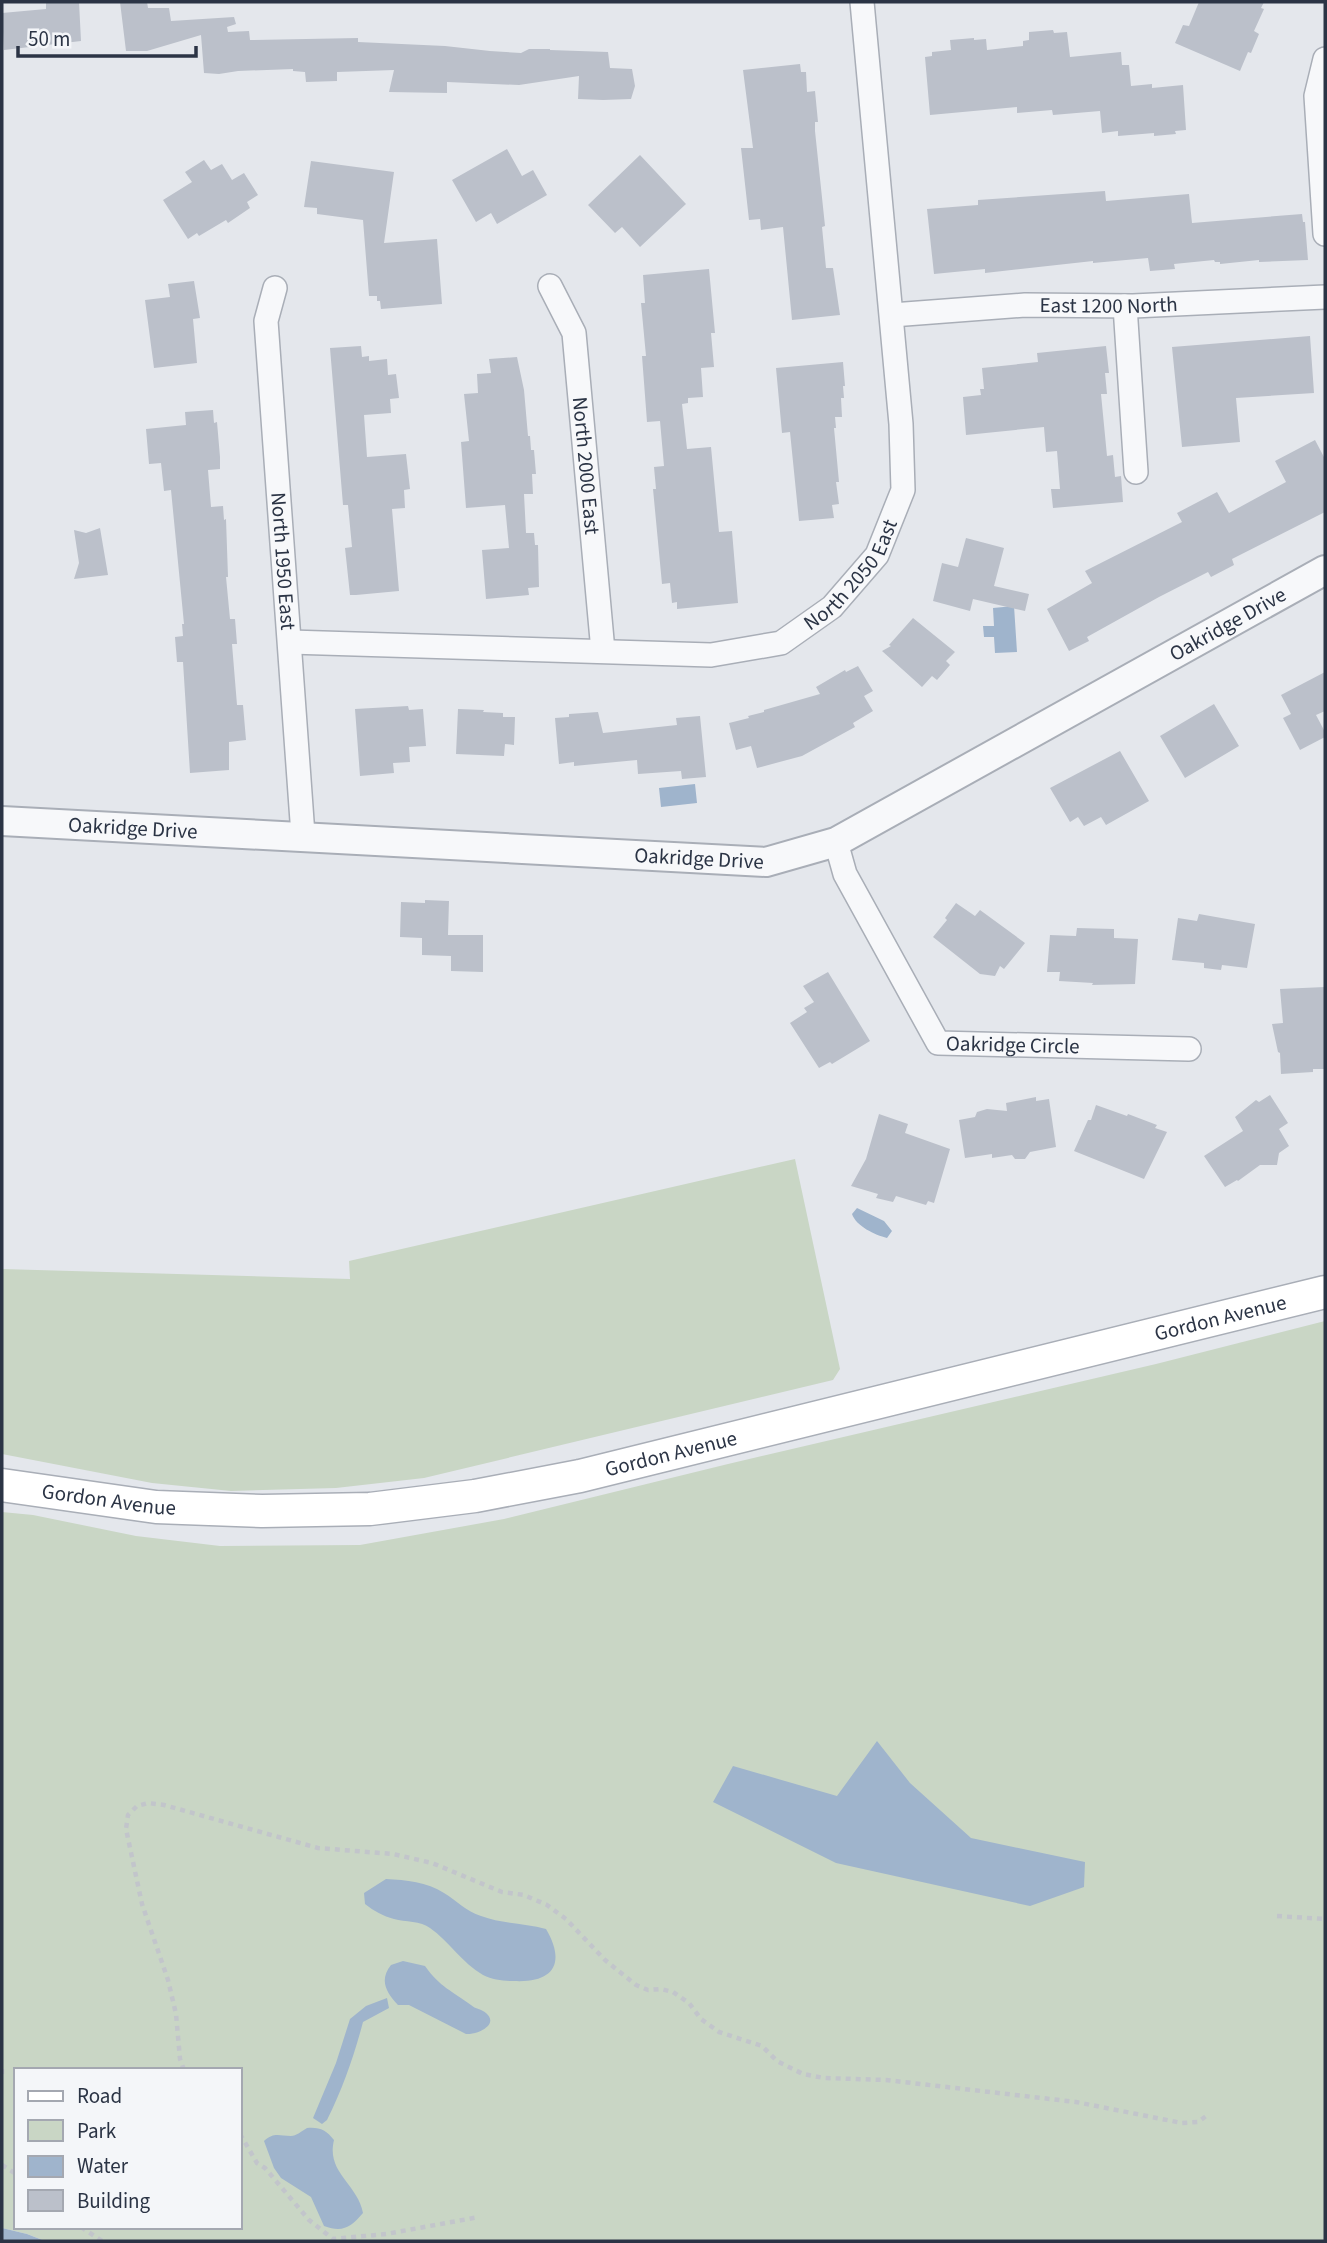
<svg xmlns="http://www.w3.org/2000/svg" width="1327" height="2243" viewBox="0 0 1327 2243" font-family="'Source Sans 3',sans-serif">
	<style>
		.green { fill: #c9d6c5; fill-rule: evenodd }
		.water { fill: #9fb4cc }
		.building { fill: #bbc0ca }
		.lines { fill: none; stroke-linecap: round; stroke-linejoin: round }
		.minor-casing { stroke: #a9aeb7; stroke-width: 26 }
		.tertiary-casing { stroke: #a9aeb7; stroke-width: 32 }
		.secondary-casing { stroke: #a9aeb7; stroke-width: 35 }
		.path { stroke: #c2c5cb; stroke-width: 4.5; stroke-dasharray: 5 5; stroke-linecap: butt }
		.minor { stroke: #f7f8fa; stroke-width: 23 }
		.tertiary { stroke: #f7f8fa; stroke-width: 28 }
		.secondary { stroke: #fff; stroke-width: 32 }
		.labels { text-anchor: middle; stroke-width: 5; stroke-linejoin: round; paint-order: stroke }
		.street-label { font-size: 21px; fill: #2b3445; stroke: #f4f6f9 }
	</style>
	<rect width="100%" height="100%" fill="#e4e7ec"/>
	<!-- green -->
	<path class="green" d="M 795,1159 L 840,1369 L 833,1380 L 424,1478 L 336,1488 L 231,1491 L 152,1483 L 2,1454 L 2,1269 L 350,1279 L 349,1261 Z
		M 1325,1321 L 1325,2241 L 45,2241 L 27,2234 L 2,2228 L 2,1512 L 33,1515 L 136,1536 L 220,1546 L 360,1545 L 504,1519 L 728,1464 L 1156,1364 ZM 16,2070 L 240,2070 L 240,2227 L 16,2227 Z"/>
	<!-- water -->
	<path class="water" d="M 1014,606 L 1017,652 L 995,653 L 994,637 L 984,637 L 983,626 L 994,626 L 993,608 Z
		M 695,784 L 697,803 L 661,807 L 659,788 Z
		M 857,1208 L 884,1221 L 892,1231 L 887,1238 C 875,1235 856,1226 852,1214 Z
		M 877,1741 L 910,1783 L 971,1838 L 1085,1862 L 1084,1887 L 1030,1906 L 836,1863 L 713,1802 L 733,1766 L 837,1796 Z
		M 386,1879 C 406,1880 427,1882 444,1893 C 457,1901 466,1911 481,1916 C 502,1924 525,1923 546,1929 C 566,1963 554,1983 514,1981 C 503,1981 493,1980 483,1975 C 462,1963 449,1941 430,1928 C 421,1921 405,1922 394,1919 C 383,1916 374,1911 365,1904 L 364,1893 Z
		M 403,1961 L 425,1966 C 440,1987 452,1991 471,2005 C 475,2009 482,2009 486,2013 C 500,2025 476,2035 466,2034 L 409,2005 L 398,2005 C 386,1992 379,1980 391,1965 Z
		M 387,1998 L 389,2008 L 363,2022 C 354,2056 343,2088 327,2120 L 322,2124 L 313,2118 L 336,2063 L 350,2019 L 366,2006 Z
		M 307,2128 C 320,2127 326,2130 334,2140 C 326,2173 357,2183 363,2213 C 351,2227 343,2233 324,2226 L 311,2197 L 281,2178 L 274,2168 L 264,2141 C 274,2132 279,2136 291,2136 C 296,2136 302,2131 307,2128 Z
		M 2,2228 L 27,2234 L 45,2241 L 2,2241 Z"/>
	<!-- building -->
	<path class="building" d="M 46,2 L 79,2 L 81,41 L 4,50 L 2,13 L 46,9 Z
		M 120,2 L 147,2 L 148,8 L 169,8 L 171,21 L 234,17 L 236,24 L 227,27 L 228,32 L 249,31 L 250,40 L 358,38 L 358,42 L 445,46 L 490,51 L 521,53 L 529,49 L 550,49 L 550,50 L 608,52 L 610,68 L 632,69 L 635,86 L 631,99 L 603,100 L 578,99 L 579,76 L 519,85 L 447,82 L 447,93 L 389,92 L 394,70 L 337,72 L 337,81 L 306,82 L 305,72 L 293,71 L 293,69 L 238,71 L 219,74 L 204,73 L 201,35 L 147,51 L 126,51 Z
		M 1199,2 L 1264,2 L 1261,8 L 1264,9 L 1254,31 L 1259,34 L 1251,53 L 1248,52 L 1240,71 L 1175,43 L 1183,25 L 1189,26 Z
		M 1053,30 L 1054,33 L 1067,32 L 1070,57 L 1121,52 L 1122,65 L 1129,65 L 1131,86 L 1152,84 L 1152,88 L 1183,85 L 1186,130 L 1175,131 L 1176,134 L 1154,136 L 1154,133 L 1118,136 L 1118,131 L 1102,133 L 1100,111 L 1053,115 L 1052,110 L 1017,113 L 1017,107 L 930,115 L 925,57 L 932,56 L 932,52 L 951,50 L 950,40 L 974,38 L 974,40 L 986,39 L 987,50 L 1023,46 L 1023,41 L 1029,40 L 1029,32 Z
		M 800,64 L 801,72 L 806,72 L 807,92 L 815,91 L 818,122 L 815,122 L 815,131 L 825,226 L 822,227 L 826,268 L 833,268 L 840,315 L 792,320 L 783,227 L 761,230 L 760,219 L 749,220 L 741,148 L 753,148 L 743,70 Z
		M 507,149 L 522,176 L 533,170 L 547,195 L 497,224 L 491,213 L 476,222 L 452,180 Z
		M 640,155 L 686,204 L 640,247 L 622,227 L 615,233 L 588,205 Z
		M 204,160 L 211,170 L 222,164 L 232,180 L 244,173 L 258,195 L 247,202 L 250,208 L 228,223 L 226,220 L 199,236 L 197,233 L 188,239 L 163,200 L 192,182 L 185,172 Z
		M 311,161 L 394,172 L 384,243 L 437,239 L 442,304 L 381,309 L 380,301 L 377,301 L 377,296 L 369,296 L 363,220 L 317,214 L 317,208 L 304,207 Z
		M 1105,191 L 1106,201 L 1189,194 L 1192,223 L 1302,214 L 1303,222 L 1305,222 L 1308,260 L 1259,262 L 1259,260 L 1220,264 L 1220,262 L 1215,262 L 1214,260 L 1174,264 L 1175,269 L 1150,271 L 1148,258 L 1093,263 L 1093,261 L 985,273 L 985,269 L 934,274 L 927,209 L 978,205 L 978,200 Z
		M 709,269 L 715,333 L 711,333 L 714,367 L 701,368 L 703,397 L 688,398 L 688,403 L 682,404 L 687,449 L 711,447 L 719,532 L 732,531 L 738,603 L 677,609 L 677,602 L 672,603 L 670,583 L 662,584 L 653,489 L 656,489 L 654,467 L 664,466 L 660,421 L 647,422 L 642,356 L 646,356 L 641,303 L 645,303 L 643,275 Z
		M 194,281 L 200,318 L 193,319 L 197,363 L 154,368 L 145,300 L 170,297 L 168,284 Z
		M 1310,336 L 1314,393 L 1236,398 L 1240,442 L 1182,447 L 1172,347 Z
		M 361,346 L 362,357 L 369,356 L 369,361 L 387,359 L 388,375 L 396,374 L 399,398 L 390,399 L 391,413 L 364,415 L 367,457 L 406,454 L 410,489 L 404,490 L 405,508 L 392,509 L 399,591 L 356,595 L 350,595 L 345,548 L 352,547 L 348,505 L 343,505 L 330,348 Z
		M 1106,346 L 1109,373 L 1105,373 L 1107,394 L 1101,394 L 1107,456 L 1113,455 L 1115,477 L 1121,476 L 1123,502 L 1053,508 L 1051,489 L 1060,489 L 1057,451 L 1046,452 L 1044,427 L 966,435 L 963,397 L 981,395 L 980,389 L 984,389 L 982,368 L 1038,362 L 1037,353 Z
		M 517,357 L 524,390 L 528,436 L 530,436 L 531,450 L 534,450 L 536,474 L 532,474 L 533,494 L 524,494 L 526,533 L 534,533 L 535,545 L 538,545 L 539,587 L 528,588 L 529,595 L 486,599 L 482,550 L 509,548 L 505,505 L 466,508 L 461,442 L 469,441 L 464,394 L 478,393 L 477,374 L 491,373 L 489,359 Z
		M 843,362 L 845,386 L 843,386 L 844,398 L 841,398 L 842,417 L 835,417 L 836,428 L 834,428 L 839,482 L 836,482 L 839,504 L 832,505 L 834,518 L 799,521 L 790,432 L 782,433 L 776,368 Z
		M 213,410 L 214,423 L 217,422 L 220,457 L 220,469 L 208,470 L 211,507 L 223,506 L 224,520 L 226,519 L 228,577 L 226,577 L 230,619 L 235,619 L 237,644 L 232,644 L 237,705 L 243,705 L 246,740 L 229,742 L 229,770 L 190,773 L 183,662 L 177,662 L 175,637 L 183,636 L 182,624 L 184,624 L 171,490 L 164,491 L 161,463 L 149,464 L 146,429 L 186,425 L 185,412 Z
		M 1315,440 L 1325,459 L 1325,512 L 1232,559 L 1234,565 L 1211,577 L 1208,572 L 1159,597 L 1087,637 L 1089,641 L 1069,651 L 1047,609 L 1092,583 L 1085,571 L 1182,522 L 1177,513 L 1217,492 L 1229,513 L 1286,482 L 1275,461 Z
		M 100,528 L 108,575 L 74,579 L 79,563 L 74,530 L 86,533 Z
		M 966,538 L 1004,548 L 994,586 L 1029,594 L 1025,611 L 973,599 L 970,611 L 933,601 L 942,563 L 958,567 Z
		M 913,618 L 955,652 L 946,661 L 950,665 L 937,680 L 932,676 L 922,687 L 882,651 L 891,646 L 889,645 Z
		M 858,666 L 873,691 L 864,696 L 873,711 L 853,723 L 855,727 L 802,756 L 757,768 L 751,746 L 736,750 L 729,723 L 749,718 L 748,716 L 764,712 L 764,710 L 820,694 L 816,687 L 845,670 L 846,672 Z
		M 1325,672 L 1325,711 L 1316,715 L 1325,732 L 1325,737 L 1300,750 L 1283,718 L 1291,714 L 1281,695 Z
		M 1214,704 L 1239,746 L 1185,778 L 1160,736 Z
		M 408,706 L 409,710 L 423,709 L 426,746 L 409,747 L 410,762 L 393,763 L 394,773 L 360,776 L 355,709 Z
		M 458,709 L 484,710 L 483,712 L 503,713 L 503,717 L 515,717 L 514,745 L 505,744 L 504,756 L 456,754 Z
		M 598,712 L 603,733 L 677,725 L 676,718 L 700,716 L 706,777 L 682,779 L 681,771 L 638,774 L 637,760 L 574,766 L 574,762 L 559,764 L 555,718 L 569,717 L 569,714 Z
		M 1120,751 L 1149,801 L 1106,825 L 1101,817 L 1084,826 L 1078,817 L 1070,822 L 1050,788 Z
		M 425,900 L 449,901 L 448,935 L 483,935 L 483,972 L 451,971 L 451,956 L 422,955 L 422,938 L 400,937 L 401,902 L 425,903 Z
		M 956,903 L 975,916 L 980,910 L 1025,943 L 1004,969 L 1000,966 L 995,976 L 980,974 L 933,937 L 947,920 L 945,918 Z
		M 1199,914 L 1255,924 L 1247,968 L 1222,965 L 1221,970 L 1204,968 L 1204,963 L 1172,960 L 1178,918 L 1197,921 Z
		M 1077,928 L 1114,929 L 1114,938 L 1138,939 L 1135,984 L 1092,985 L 1093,983 L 1059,981 L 1060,972 L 1047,972 L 1050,935 L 1076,936 Z
		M 828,972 L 870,1041 L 832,1064 L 830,1062 L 819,1068 L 790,1023 L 807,1012 L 804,1008 L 814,1002 L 803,986 Z
		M 1325,987 L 1325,1069 L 1313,1069 L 1313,1072 L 1281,1074 L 1280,1053 L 1278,1052 L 1272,1024 L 1283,1023 L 1280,989 Z
		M 1270,1095 L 1288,1123 L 1279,1129 L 1289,1146 L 1279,1153 L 1277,1165 L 1260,1165 L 1238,1181 L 1237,1180 L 1225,1187 L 1204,1156 L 1243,1131 L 1235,1117 L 1256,1100 L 1259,1102 Z
		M 1036,1097 L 1036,1101 L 1049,1099 L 1056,1147 L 1030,1152 L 1025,1159 L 1015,1159 L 1012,1155 L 992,1158 L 992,1154 L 965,1158 L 959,1120 L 975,1117 L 977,1112 L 987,1109 L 1007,1111 L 1006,1103 Z
		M 1096,1105 L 1127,1116 L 1128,1114 L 1157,1125 L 1155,1128 L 1167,1132 L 1144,1179 L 1074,1151 L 1088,1120 L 1091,1120 Z
		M 879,1114 L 908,1124 L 905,1133 L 950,1149 L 934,1203 L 928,1201 L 926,1205 L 896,1196 L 893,1202 L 876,1198 L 878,1194 L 851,1186 L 866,1159 Z"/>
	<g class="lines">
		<defs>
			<g id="minor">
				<path d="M 1325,59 L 1316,96 L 1325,234"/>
				<path id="s1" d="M 550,286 L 574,333 L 603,651"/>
				<path id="s2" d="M 275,288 L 266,321 L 303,835"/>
				<path d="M 1125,306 L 1136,472"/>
				<path id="s3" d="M 892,315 L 1025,305 L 1133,306 L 1325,297"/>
				<path id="s4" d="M 290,642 L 711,655 L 781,643 L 832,607 L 877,555 L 903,490 L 901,424 L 862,2"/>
				<path id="s5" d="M 836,842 L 845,874 L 938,1043 L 1189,1049"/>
			</g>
			<g id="tertiary">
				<path id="s6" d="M 2,821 L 766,862 L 836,842 L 1325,570"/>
			</g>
			<g id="secondary">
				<path id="s7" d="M 2,1485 L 156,1507 L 262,1511 L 370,1509 L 475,1496 L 580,1476 L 1325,1292"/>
			</g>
		</defs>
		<!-- minor casing -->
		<use href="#minor" class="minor-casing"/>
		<!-- tertiary casing -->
		<use href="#tertiary" class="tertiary-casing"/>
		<!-- secondary casing -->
		<use href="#secondary" class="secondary-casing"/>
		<!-- path -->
		<path class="path" d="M 1277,1916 L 1325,1919
			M 2,2069 L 2,2078
			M 184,2070 L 180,2059 L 176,2014 L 168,1980 L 142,1904 L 126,1829 L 128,1815 L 137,1806 L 148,1803 L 164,1805 L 318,1848 L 393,1854 L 432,1863 L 502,1892 L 524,1895 L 547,1905 L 566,1919 L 605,1960 L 636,1985 L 648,1990 L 661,1989 L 673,1992 L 689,2003 L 701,2019 L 719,2032 L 762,2046 L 777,2061 L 803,2074 L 824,2078 L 886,2080 L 1076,2102 L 1182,2123 L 1198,2122 L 1209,2114
			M 240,2134 L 257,2163 L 265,2168 L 309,2220 L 333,2239 L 386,2234 L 479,2217
			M 2,2165 L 16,2174
			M 81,2227 L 102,2241"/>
		<!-- minor -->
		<use href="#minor" class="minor"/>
		<!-- tertiary -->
		<use href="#tertiary" class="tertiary"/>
		<!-- secondary -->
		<use href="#secondary" class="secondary"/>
	</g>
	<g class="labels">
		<!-- street labels -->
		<g class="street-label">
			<text dy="7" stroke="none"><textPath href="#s3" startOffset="217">East 1200 North</textPath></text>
			<text dy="7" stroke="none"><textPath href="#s1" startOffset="186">North 2000 East</textPath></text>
			<text dy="7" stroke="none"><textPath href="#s2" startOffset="275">North 1950 East</textPath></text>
			<text dy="7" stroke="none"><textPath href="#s4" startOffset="592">North 2050 East</textPath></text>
			<text dy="7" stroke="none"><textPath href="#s6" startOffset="1286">Oakridge Drive</textPath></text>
			<text dy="7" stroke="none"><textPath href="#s6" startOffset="131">Oakridge Drive</textPath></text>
			<text dy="7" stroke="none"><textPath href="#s6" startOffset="698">Oakridge Drive</textPath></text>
			<text dy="7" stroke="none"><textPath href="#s5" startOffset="301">Oakridge Circle</textPath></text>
			<text dy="7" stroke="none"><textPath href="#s7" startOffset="1242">Gordon Avenue</textPath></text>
			<text dy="7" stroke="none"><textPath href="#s7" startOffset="676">Gordon Avenue</textPath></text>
			<text dy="7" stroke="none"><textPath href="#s7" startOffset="108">Gordon Avenue</textPath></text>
		</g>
	</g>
	<!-- border -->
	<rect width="1327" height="2243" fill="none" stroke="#2b3445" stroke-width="7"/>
	<!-- legend -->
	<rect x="14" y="2068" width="228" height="161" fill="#f4f6f9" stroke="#a4a8b1" stroke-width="2"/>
	<rect x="28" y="2091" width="35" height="10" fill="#ffffff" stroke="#a4a8b1" stroke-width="2"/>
	<text x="77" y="2103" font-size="21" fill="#2b3445">Road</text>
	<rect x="28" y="2120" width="35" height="21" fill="#c9d6c5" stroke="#a4a8b1" stroke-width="2"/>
	<text x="77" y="2138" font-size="21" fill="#2b3445">Park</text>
	<rect x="28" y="2156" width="35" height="21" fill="#9fb4cc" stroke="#a4a8b1" stroke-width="2"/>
	<text x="77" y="2173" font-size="21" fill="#2b3445">Water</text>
	<rect x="28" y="2190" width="35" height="21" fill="#bbc0ca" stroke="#a4a8b1" stroke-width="2"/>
	<text x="77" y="2208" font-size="21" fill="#2b3445">Building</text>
	<!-- scale -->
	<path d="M18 46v10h178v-10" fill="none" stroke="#2b3445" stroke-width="3.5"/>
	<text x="28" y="46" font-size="21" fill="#2b3445" stroke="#f4f6f9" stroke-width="5" paint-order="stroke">50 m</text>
</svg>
